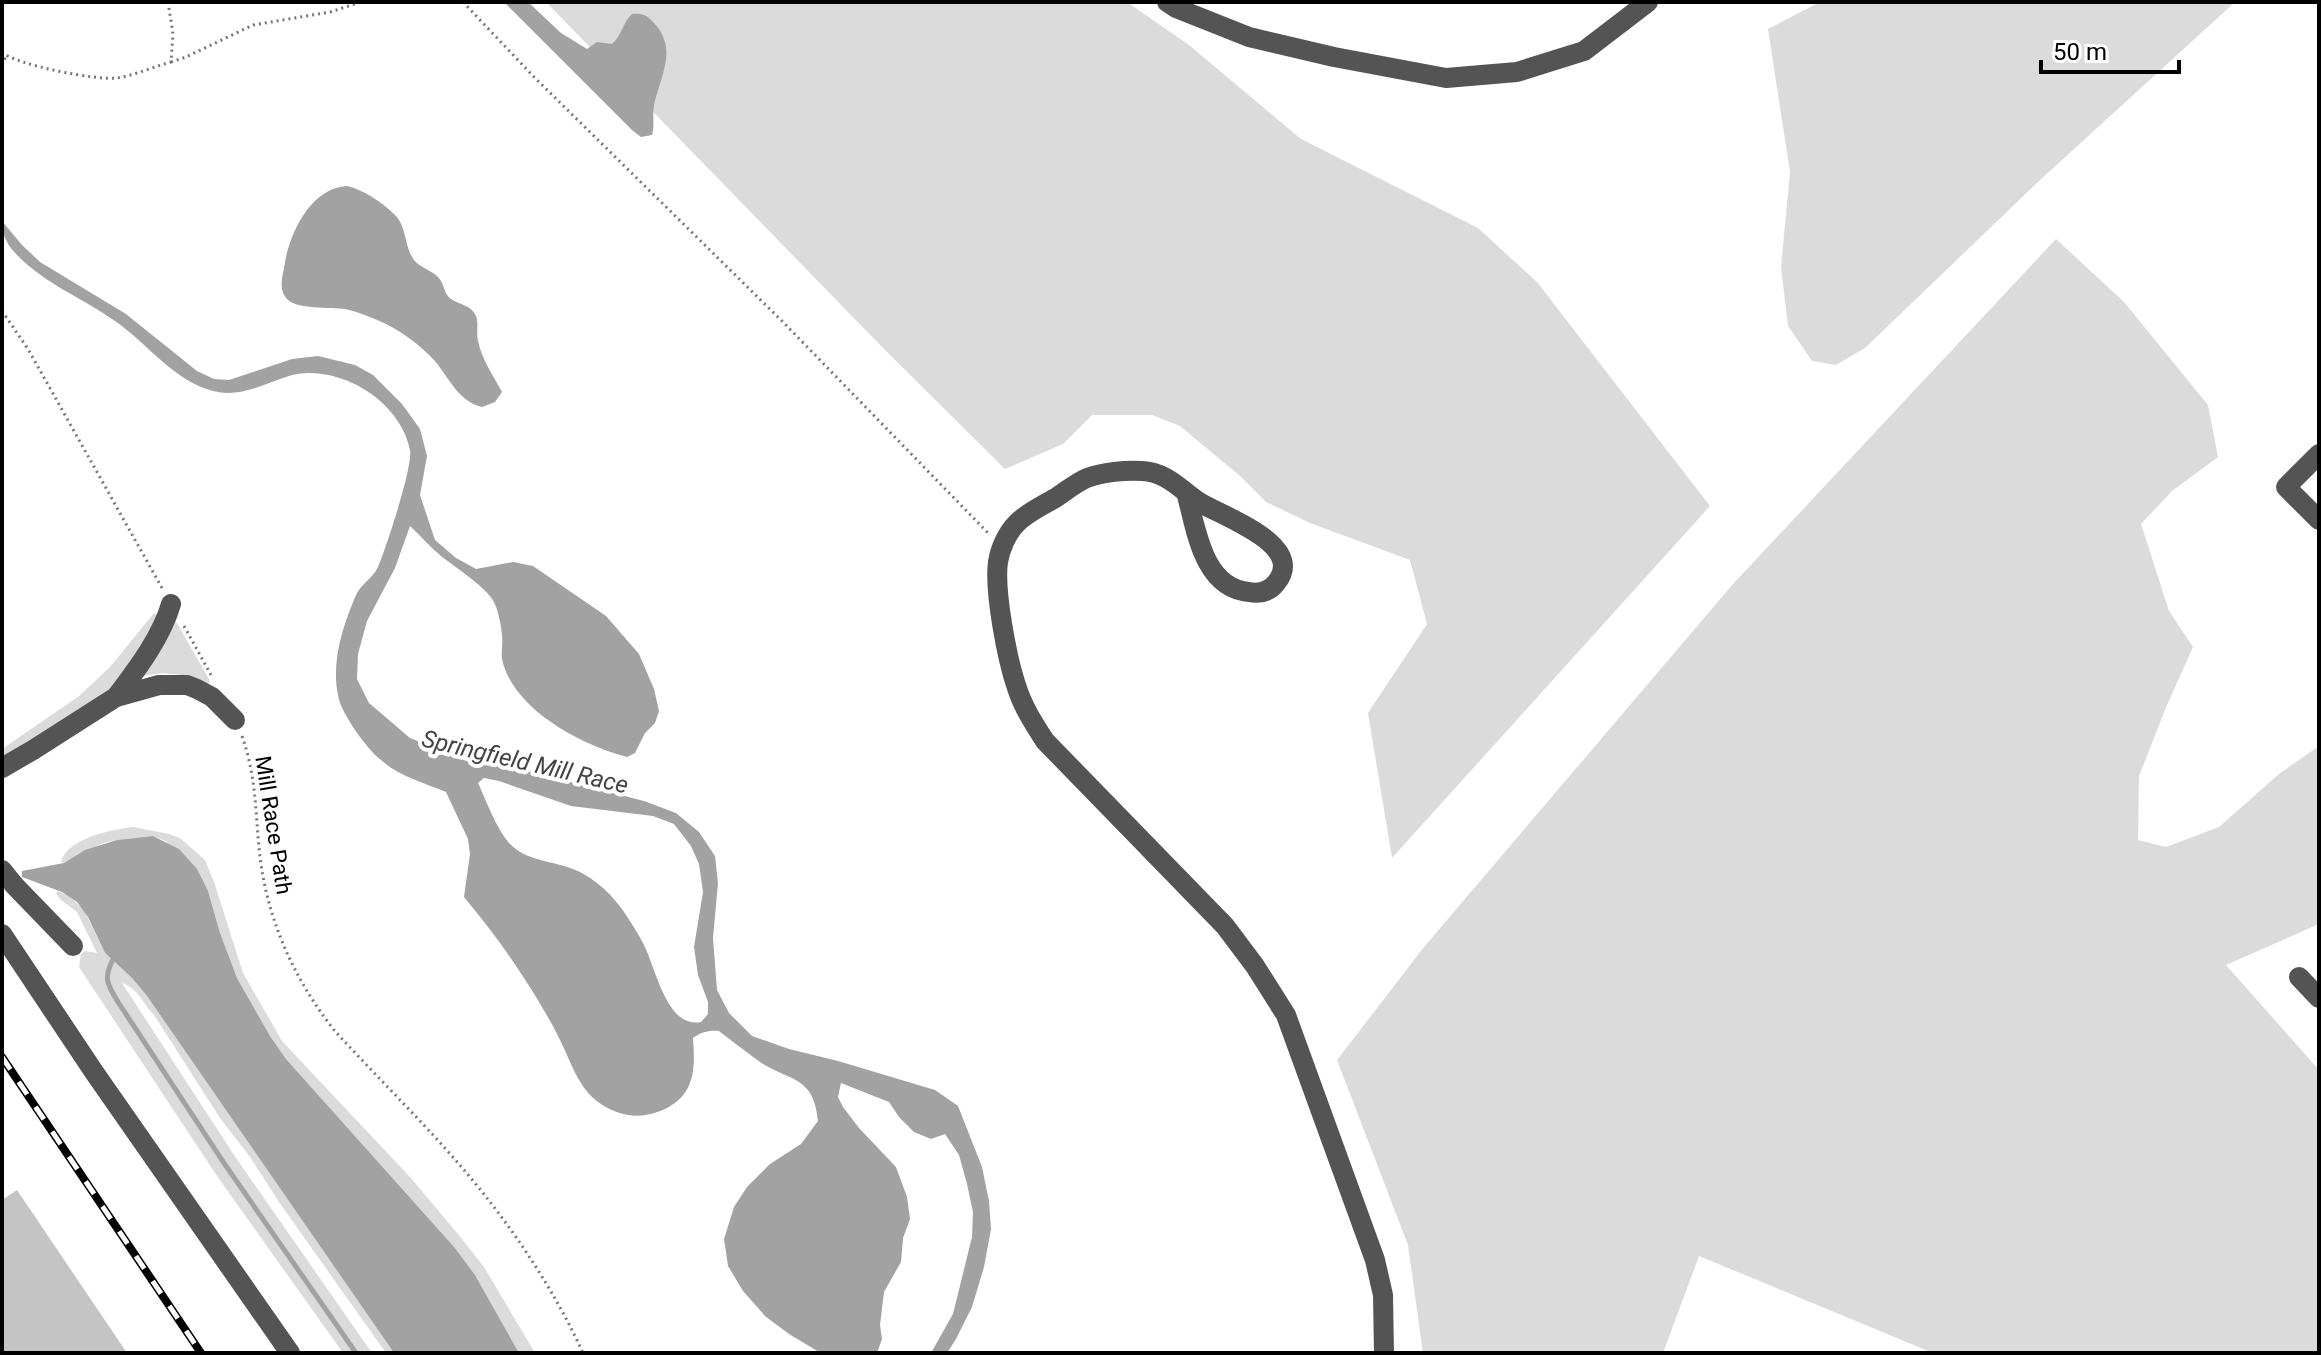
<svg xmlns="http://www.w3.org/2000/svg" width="2321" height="1355" viewBox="0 0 2321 1355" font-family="Roboto,sans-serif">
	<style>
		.green { fill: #dbdbdb }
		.water { fill: #a2a2a2; fill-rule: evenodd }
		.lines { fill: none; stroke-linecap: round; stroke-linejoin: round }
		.stream { stroke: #a2a2a2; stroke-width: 5 }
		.building { fill: #c4c4c4 }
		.path { stroke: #767676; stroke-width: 3; stroke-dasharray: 2 4; stroke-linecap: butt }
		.minor { stroke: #545454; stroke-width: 20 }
		.rail-casing { stroke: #000; stroke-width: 8 }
		.rail { stroke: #fff; stroke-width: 5; stroke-dasharray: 15; stroke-linecap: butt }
		.labels { text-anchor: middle; stroke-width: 8; stroke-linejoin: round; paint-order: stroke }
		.street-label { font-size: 22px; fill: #000; stroke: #fff }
		.water-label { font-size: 24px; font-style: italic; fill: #434343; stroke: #fff }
	</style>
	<rect width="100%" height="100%" fill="#fff"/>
	<!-- green -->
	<path class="green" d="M 546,2 L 1127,2 L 1189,45 L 1301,139 L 1478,228 L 1537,282 L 1710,506 L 1392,858 L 1368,713 L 1427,624 L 1410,560 L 1310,523 L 1266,502 L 1240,476 L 1180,426 L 1152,415 L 1092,415 L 1063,444 L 1005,469 L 884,349 Z
		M 1820,2 L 2235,2 L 2039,181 L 1865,348 L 1836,365 L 1812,361 L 1788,326 L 1781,267 L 1790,172 L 1768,29 Z
		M 2056,239 L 2124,302 L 2208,405 L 2218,457 L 2172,491 L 2141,524 L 2169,611 L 2193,647 L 2167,705 L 2139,776 L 2138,840 L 2166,847 L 2219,827 L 2279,774 L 2319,746 L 2319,924 L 2226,965 L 2319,1070 L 2319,1353 L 1933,1353 L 1699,1256 L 1663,1353 L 1423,1353 L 1408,1245 L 1337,1060 L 1424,947 L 1733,584 Z
		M 154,613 L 157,615 L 157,621 L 110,693 L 2,764 L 2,749 L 79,696 L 110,667 Z
		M 174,618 L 210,681 L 208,685 L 181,675 L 162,673 L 143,676 Z
		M 134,827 L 169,834 L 180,838 L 205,860 L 214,882 L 243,973 L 282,1041 L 410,1177 L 458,1234 L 484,1267 L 535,1353 L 519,1353 L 475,1275 L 455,1248 L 286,1059 L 270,1036 L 237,978 L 220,933 L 208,891 L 166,841 L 153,836 L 117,840 L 103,843 L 64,863 L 61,862 C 67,838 113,829 134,827 Z
		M 58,891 L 69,896 L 84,910 L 105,953 L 132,978 L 147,996 L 394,1353 L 386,1353 L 279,1202 L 250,1157 L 220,1118 L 154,1015 C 142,1003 139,989 122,983 L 236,1158 L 372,1353 L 343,1353 L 217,1176 L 79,967 L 81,954 L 85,951 L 97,953 L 77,912 L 60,899 L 56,893 Z"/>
	<!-- water -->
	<path class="water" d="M 504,2 L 528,2 L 561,33 L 587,49 L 597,42 L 612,44 C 622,35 623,22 632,14 C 642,13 647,15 654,23 C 678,49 661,74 654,105 C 652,115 655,126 652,135 L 641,137 L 632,130 Z
		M 347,186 C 364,190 382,202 395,215 C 407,227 404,246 414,260 C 420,268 432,270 439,278 C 445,285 443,293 451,299 C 460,305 471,305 476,316 C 479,324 476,333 478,341 C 482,360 493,375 502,392 L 495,402 L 482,407 C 459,402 449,378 435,361 C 421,346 404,333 386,324 C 373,318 359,312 345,309 C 331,307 295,310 286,298 C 279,289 282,278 284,268 C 288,237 309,188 347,186 Z
		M 2,221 L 22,245 L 40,262 L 126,314 L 197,371 L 214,379 L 229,380 L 292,359 L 318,356 L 355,365 L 373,375 L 402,404 L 420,429 L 427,456 L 420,495 L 435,540 L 456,558 L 476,569 L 513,562 L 533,566 L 606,616 L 639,654 L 654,689 L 659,711 L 655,723 L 645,733 L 635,753 L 627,757 C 582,745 513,710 502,659 C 501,651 503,643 502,635 C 501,625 498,607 492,599 C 483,585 455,567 441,556 C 430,547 421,536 410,526 L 395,568 L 367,621 L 358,654 L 357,679 L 369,703 L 410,738 L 447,753 L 504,765 L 644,801 L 676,813 L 699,832 L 715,856 L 718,883 L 713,938 L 717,990 L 729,1013 L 752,1036 L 789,1049 L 838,1061 L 935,1090 L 958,1106 L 982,1167 L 989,1201 L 991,1229 L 984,1267 L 972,1307 L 956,1339 L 947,1353 L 931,1353 L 953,1314 L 972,1237 L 973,1212 L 967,1184 L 959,1155 L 945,1134 L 931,1139 L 914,1132 L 899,1117 L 889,1102 L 841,1083 L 838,1097 L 843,1107 L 859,1128 L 896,1167 L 907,1197 L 910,1219 L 903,1238 L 901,1262 L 884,1292 L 880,1325 L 882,1339 L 877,1353 L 819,1352 L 789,1334 L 765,1316 L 743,1291 L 728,1266 L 724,1239 L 734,1207 L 747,1187 L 770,1164 L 801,1144 L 818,1121 C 814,1076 791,1082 760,1062 C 746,1052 732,1041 719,1031 C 709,1030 701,1032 693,1038 C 695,1066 696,1093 667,1108 C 644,1120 620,1118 598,1102 C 578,1087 571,1062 560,1040 C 552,1023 542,1007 533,992 C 512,958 489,927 464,897 L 470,854 L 468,839 L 446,792 C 424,783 399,776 381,760 C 371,752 364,742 357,733 C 350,722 340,708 338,695 C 331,662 343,625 356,595 C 361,584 373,578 378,567 C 386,548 413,467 410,450 C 406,430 394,413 379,400 C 356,380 318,367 289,376 C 263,384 241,398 213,391 C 174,381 147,343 115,321 C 84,299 46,284 19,257 C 8,246 2,237 2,221 ZM 484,778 L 499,781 L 571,806 L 653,816 L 674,824 L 691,846 L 699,864 L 703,892 L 694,947 L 698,975 L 708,1002 L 708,1014 L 701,1022 C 667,1029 656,969 644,945 C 638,933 630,921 622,909 C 607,889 589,873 564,866 C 544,860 524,859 509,843 C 496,828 486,800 478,783 Z
		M 153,836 L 179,849 L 197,869 L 208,891 L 220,933 L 237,978 L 270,1036 L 286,1059 L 455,1248 L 475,1275 L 519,1353 L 394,1353 L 147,996 L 132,978 L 105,953 L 88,917 L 77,902 L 62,892 L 22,877 L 22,871 L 64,863 L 85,850 L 117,840 Z"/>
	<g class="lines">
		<!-- stream -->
		<path class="stream" d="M 115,956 C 103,976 106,983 118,1002 L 226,1166 L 356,1353"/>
	</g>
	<!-- building -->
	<path class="building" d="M 17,1190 L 127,1353 L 2,1353 L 2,1200 Z"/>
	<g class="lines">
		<!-- path -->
		<path class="path" d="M 463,2 L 534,77 L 782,321 L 989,534
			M 2,52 C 15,65 99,81 117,78 C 135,75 153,67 171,62 L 173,34 L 168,2
			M 171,62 L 186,57 L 253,25 L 330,12 L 361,2
			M 2,65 L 6,56
			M 2,311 L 28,349 L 162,588
			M 184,626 L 211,675
			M 242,736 C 257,779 255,813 260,857 C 268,921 294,979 334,1030 C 383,1084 437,1135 483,1193 C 522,1242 557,1296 583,1353"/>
		<!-- minor -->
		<path class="minor" d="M 1167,2 L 1176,8 L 1249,37 L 1334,57 L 1446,78 L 1517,72 L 1584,51 L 1648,2
			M 2319,454 L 2286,487 L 2319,520
			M 1186,492 C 1196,527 1202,588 1249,592 C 1260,594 1269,592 1276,583 C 1308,545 1221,516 1199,502 C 1180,489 1166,472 1142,471 C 1125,470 1103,472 1087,478 C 1077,482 1066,491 1057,497 C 1044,505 1026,513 1016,524 C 1007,533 1000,549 998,562 C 994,591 1007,659 1017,688 C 1023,707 1034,724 1045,741 L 1225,926 L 1255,966 L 1286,1015 L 1375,1260 L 1383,1295 L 1384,1353
			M 116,697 C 137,669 161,638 171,604
			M 2,768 L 33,750 L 116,697 L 159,685 L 187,685 L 197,689 L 212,697 L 235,720
			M 2,870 L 14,885 L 73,946
			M 2,934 L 94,1072 L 290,1353
			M 2299,977 L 2319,998"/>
		<defs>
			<path id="rail" d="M 2,1057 L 201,1353"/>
		</defs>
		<!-- rail casing -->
		<use href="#rail" class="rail-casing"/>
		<!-- rail -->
		<use href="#rail" class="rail"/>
	</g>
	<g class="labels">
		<!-- street labels -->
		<g class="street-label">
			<text transform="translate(274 825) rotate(81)" y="8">Mill Race Path</text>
		</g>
		<!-- water labels -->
		<g class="water-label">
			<text transform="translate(525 762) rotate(13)" y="8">Springfield Mill Race</text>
		</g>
	</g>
	<!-- border -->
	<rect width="2321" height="1355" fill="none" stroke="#000000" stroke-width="8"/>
	<!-- scale -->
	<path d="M2041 60v12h138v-12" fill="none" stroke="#000000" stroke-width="4"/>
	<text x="2053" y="60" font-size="24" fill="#000000" stroke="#ffffff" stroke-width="6" paint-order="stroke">50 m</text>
</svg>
